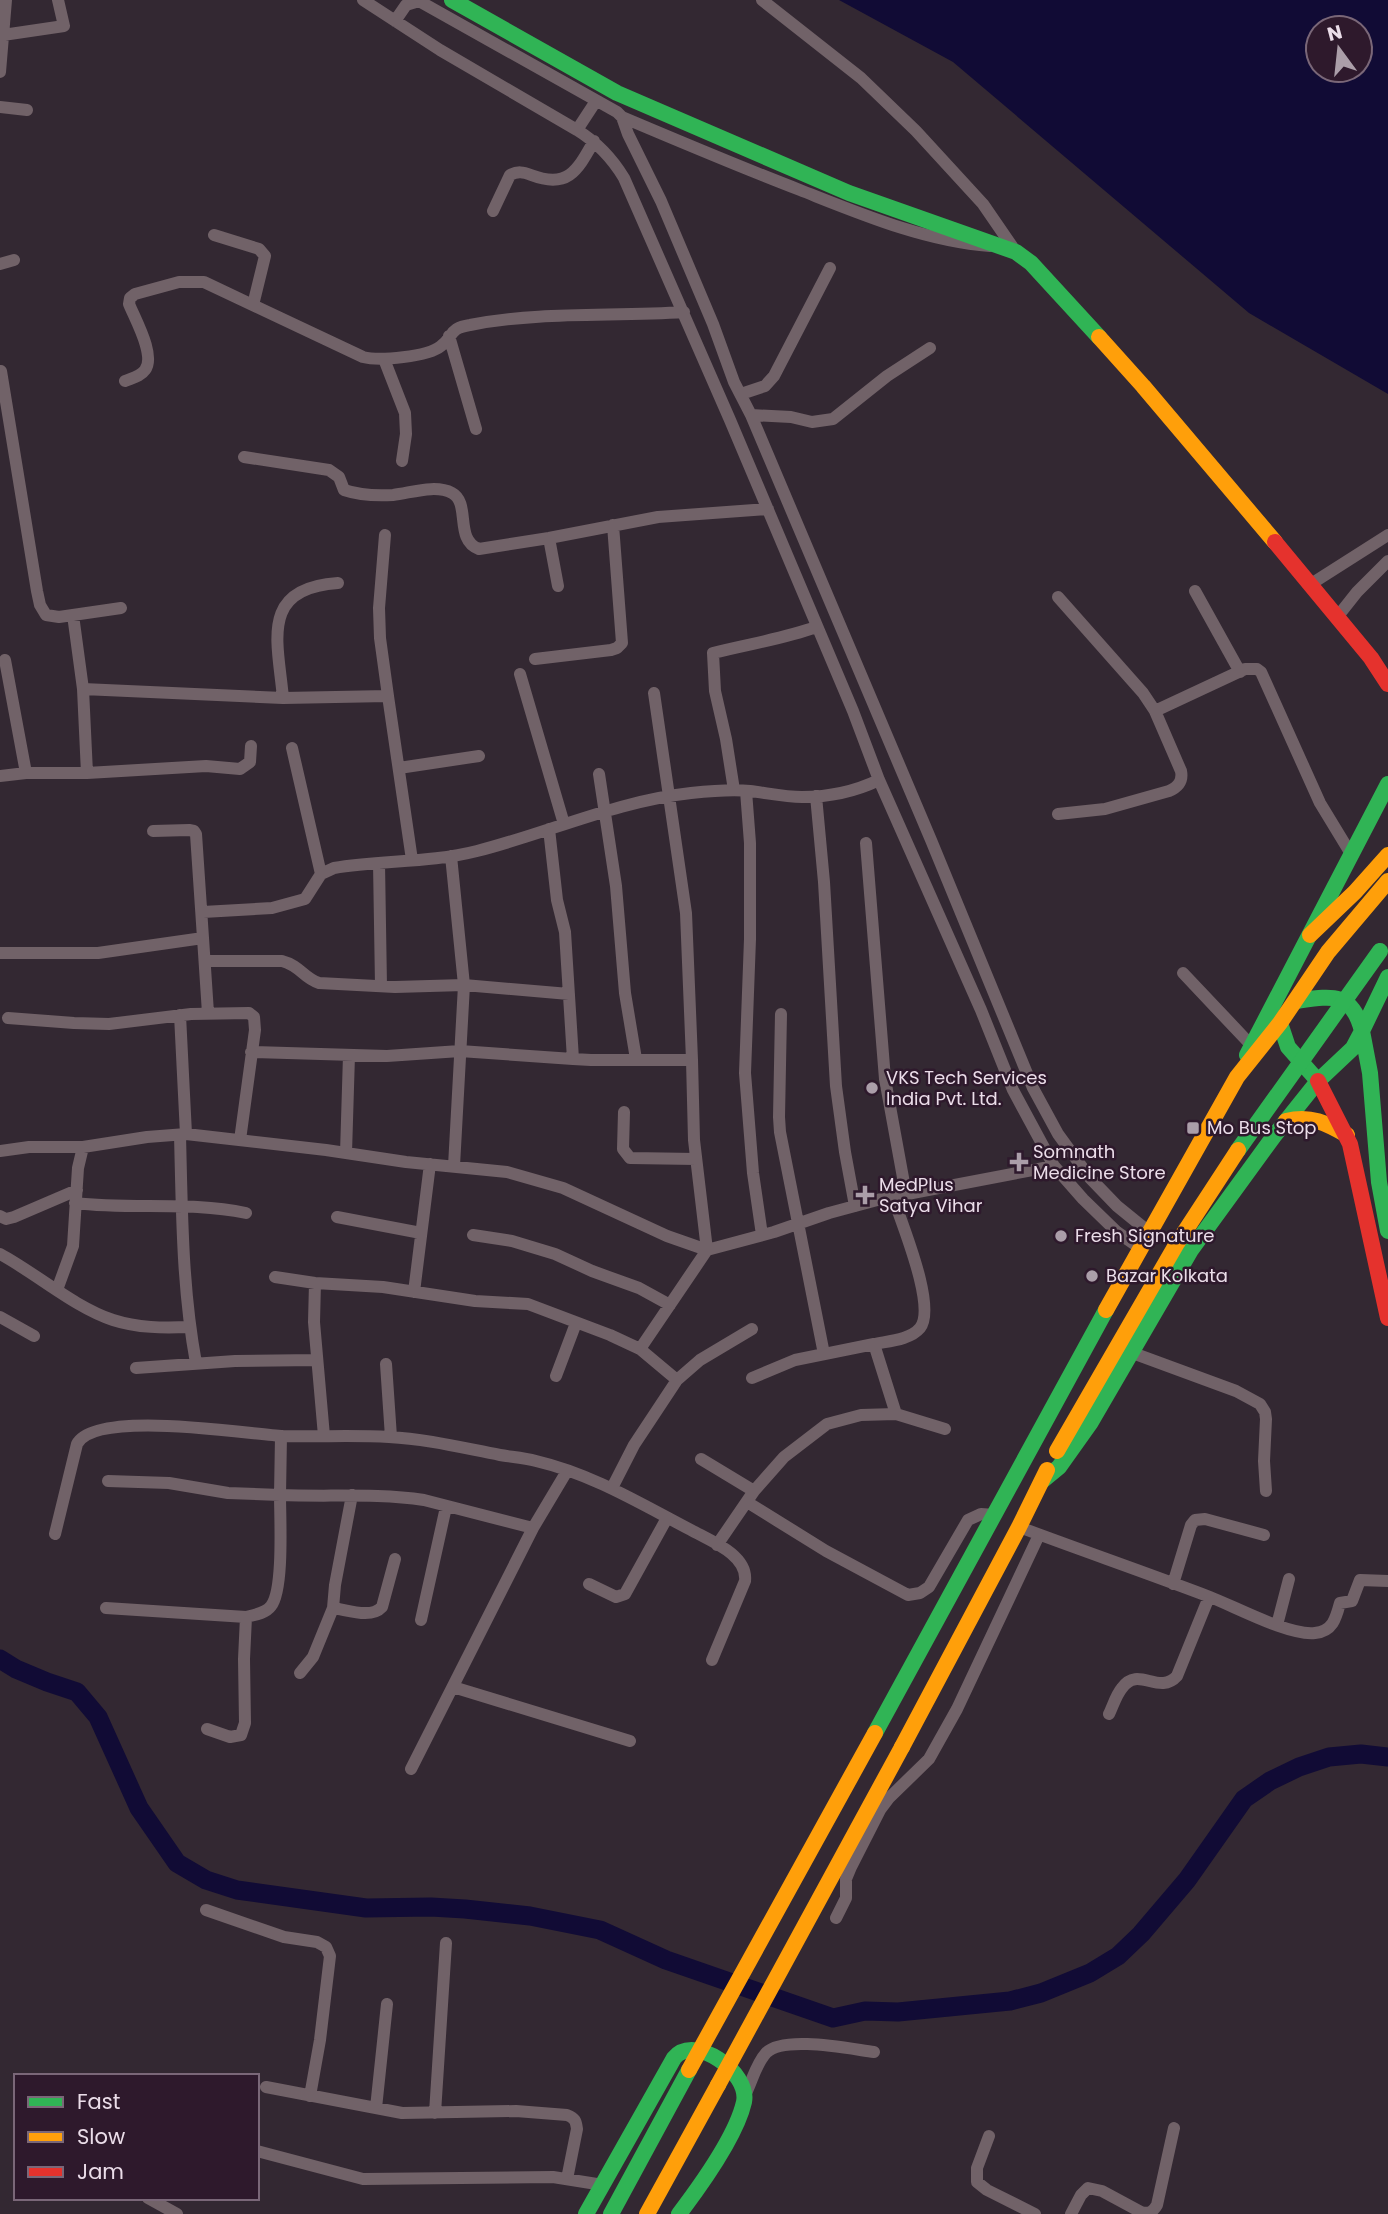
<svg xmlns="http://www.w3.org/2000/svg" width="1388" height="2214" viewBox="0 0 1388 2214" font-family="Poppins,sans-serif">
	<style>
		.water { fill: #110b35; fill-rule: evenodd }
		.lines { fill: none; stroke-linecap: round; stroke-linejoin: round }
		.river { stroke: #110b35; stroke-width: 19 }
		.street { stroke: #716268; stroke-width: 12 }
		.fast { stroke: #30b455; stroke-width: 16 }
		.slow { stroke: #ff9f0a; stroke-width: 16 }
		.jam { stroke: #e5322d; stroke-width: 16 }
		.fast-bridge { stroke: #30b455; stroke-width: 16 }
		.slow-bridge { stroke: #ff9f0a; stroke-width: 16 }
		.poi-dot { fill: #ab9ea9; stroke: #2e192c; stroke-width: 2.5 }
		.labels { text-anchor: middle; stroke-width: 5; stroke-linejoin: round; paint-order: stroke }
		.poi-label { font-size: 18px; fill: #ebdde9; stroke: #2e192c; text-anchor: start }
	</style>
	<rect width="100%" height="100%" fill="#332832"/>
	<!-- water -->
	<path class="water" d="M 839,0 L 1388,0 L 1388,394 L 1249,313 L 953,62 ZM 1318,28 L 1360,28 L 1360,70 L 1318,70 Z"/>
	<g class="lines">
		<!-- river -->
		<path class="river" d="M 0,1659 L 16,1669 L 47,1682 L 77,1692 L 98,1717 L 139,1808 L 177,1863 L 206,1880 L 237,1890 L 366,1908 L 431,1907 L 465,1909 L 530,1916 L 600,1930 L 666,1960 L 833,2018 L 865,2011 L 898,2012 L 1010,2001 L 1041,1993 L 1090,1973 L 1118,1956 L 1141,1934 L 1187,1880 L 1244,1799 L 1270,1781 L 1299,1767 L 1329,1757 L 1361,1754 L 1388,1757"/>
		<!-- street -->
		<path class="street" d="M 363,0 L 440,50 L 577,130 C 598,143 612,158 624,178 L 730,420 L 853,711 L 879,780 L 981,1010 L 1013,1090 L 1054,1166 L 1083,1199 L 1117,1232 L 1140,1248
			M 762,0 L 861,78 L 916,131 L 983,204 L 1016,252
			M 395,21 L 406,5 L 419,1 L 617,112 L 622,117 L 628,134 L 661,201 L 713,324 L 734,382 L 751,415 L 931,840 L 1033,1088 L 1058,1134 L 1090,1178 L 1117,1206 L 1149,1232
			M 3,35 L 64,26 L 58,0
			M 0,72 L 6,0
			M 0,107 L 27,110
			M 622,117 C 681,142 740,167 800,190 C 861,214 924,241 990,246
			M 577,130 L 596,101
			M 493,211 L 510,175 C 518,171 523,172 531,175 C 568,189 577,171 594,141
			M 214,235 L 259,249 L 265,256 L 253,305
			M 0,264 L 14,260
			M 449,336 L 476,429
			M 384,359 L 405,413 L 406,434 L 402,461
			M 1,371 L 37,591 L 40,605 L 46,615 L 59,617 L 121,608
			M 125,381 C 132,378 141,376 145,370 C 156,356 135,319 129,304 L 130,298 L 135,294 L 179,282 L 204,282 L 363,357 C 379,361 428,357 441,346 C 454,336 449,328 470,325 C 541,311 612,317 684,312
			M 741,394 L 765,386 L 774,376 L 830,268
			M 751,415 L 791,417 L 812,422 L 833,419 L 887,376 L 930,348
			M 244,457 L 329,470 L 339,477 L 344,490 C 359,495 377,496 393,495 C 411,493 435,484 452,493 C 471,503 454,540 479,549 L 549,538 L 658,517 L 768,509
			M 385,535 L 379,608 L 380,638 L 388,696
			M 549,538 L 558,586
			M 1311,584 L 1388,535
			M 1195,591 L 1240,672
			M 1058,597 L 1143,693 L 1155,711 L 1245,669 L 1257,669 L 1261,672 L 1320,803 L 1351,854
			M 73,615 L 83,689
			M 1338,616 L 1357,592 L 1388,561
			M 535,659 L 611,650 L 617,648 L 622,643 L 613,525
			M 5,660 L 26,773
			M 520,674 L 564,824
			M 283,698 C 278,642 259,588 338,583
			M 292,748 L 321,874
			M 399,768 L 479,756
			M 87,773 L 206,766 L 240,769 L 250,762 L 251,746
			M 599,774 L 616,886 L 625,993 L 636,1059
			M 0,776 L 26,773 L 87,773 L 83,689 L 283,698 L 388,696 L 412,860
			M 734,790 L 726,739 L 715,691 L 713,653 C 748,644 783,639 816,627
			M 746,791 L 750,843 L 750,939 L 745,1073 L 753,1173 L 762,1235
			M 816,796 L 824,882 L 836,1086 L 845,1152 L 855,1206
			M 1058,814 L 1105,809 L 1169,791 C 1178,787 1183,781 1181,771 L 1155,711
			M 549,829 L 557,900 L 565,932 L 573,1059 L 591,1060 L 692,1060 L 686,913 L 654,693
			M 866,843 L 885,1079 L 906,1194
			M 451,856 L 464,985 L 454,1166
			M 379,863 L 381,986
			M 203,912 L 272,908 L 305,899 L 321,874 L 334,868 C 381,860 430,863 477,851 C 548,833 617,801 691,793 C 710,791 731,789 750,791 C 767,793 785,797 802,797 C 828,797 856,791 879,780
			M 203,938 L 208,1013
			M 0,953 L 98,953 L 203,938 L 196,834 L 194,831 L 189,830 L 153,831
			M 205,961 L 282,961 C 301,966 303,978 319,983 L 395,987 L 464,985 L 569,994
			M 1183,973 L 1251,1045
			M 781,1014 L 779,1117 L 780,1132 L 824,1354
			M 180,1015 L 186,1134
			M 8,1018 L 74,1023 L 109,1024 L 191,1014 L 249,1013 L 254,1017 L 255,1030 L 240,1140
			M 251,1052 L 387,1056 L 460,1051 L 573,1059
			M 624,1112 L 623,1149 L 630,1158 L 696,1159
			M 180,1135 C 182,1212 182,1287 196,1363
			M 0,1151 L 29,1147 L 83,1147 L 147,1137 L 186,1134 L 326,1150 L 406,1162 L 507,1172 L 563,1188 L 667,1236 L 707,1250 L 774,1232 L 829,1213 L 881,1199 L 1054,1166
			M 346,1153 L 349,1055
			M 893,1197 C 901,1222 937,1307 920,1328 C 910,1340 888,1341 874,1344 L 896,1414
			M 75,1203 C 132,1210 189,1201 246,1213
			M 0,1216 L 6,1219 L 14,1217 L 77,1190
			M 337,1217 L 421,1233
			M 473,1235 L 512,1241 L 555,1254 L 592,1271 L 639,1288 L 670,1305
			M 0,1254 C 37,1274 74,1307 113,1320 C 138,1328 163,1328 189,1327
			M 275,1277 L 315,1283 L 383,1287 L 475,1301 L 528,1304 L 610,1335 L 640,1349 L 677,1380
			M 315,1283 L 314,1322 L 324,1436
			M 57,1290 L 73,1246 L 78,1168 L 83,1147
			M 414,1292 L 430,1164
			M 0,1317 L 34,1336
			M 640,1349 L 707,1250 L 694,1140 L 692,1060
			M 1130,1352 L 1236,1391 L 1260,1404 L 1265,1412 L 1266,1419 L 1264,1461 L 1266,1491
			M 386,1364 L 391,1437
			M 136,1368 L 235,1361 L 317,1360
			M 556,1376 L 576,1323
			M 752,1378 L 795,1360 L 874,1344
			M 281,1436 L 280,1495 C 328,1497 376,1493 424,1500 L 533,1528 L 567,1471
			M 701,1459 L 754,1491
			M 612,1488 L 634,1445 L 677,1380 L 700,1360 L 752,1329
			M 747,1502 L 826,1551 L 908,1595 L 920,1593 L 929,1587 L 968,1520 L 981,1514 L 994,1515
			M 1019,1527 C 1083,1551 1147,1573 1210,1597 C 1236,1607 1289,1636 1315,1633 C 1333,1631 1336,1618 1340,1603 L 1352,1601 L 1360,1580 L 1388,1581
			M 55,1534 L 77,1444 C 95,1409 246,1434 283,1436 C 319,1437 354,1435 389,1437 C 427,1439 463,1448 500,1455 C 512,1457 524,1458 536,1461 C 592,1474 641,1504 691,1530 C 711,1541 748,1555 745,1581 L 712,1660
			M 717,1545 L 754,1491 L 784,1457 L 827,1424 L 861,1415 L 896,1414 L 945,1429
			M 589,1584 L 616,1597 L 625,1594 L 667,1518
			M 1173,1584 L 1191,1525 L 1195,1520 L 1205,1519 L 1264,1535
			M 106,1608 L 246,1617 C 255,1615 266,1613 271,1606 C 284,1590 280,1518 280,1495 L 228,1493 L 169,1483 L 108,1481
			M 333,1608 C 348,1610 371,1619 382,1607 L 395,1559
			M 421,1620 L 446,1507
			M 1277,1625 L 1289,1579
			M 300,1673 L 313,1657 L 333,1608 L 335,1585 L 352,1495
			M 453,1687 L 630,1741
			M 1109,1714 C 1113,1706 1116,1695 1122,1688 C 1138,1665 1159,1696 1177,1676 L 1209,1597
			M 207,1729 L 230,1737 L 241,1735 L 245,1723 L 244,1659 L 246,1617
			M 411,1769 L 533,1528
			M 206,1910 L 284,1937 L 317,1942 L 326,1947 L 330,1956 L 320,2040 L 310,2096
			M 836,1918 L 846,1898 L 846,1879 L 851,1867 L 880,1810 L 889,1798 L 929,1759 L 957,1709 L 1039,1535
			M 266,2087 L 402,2113 L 516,2111 L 567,2115 C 575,2118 576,2121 577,2129 L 567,2179
			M 746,2093 C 752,2081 756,2064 766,2053 C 783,2035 850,2049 874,2052
			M 376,2108 L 387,2004
			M 435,2113 L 446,1943
			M 989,2136 L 977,2168 L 977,2182 L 987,2190 L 1035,2214
			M 257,2151 L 363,2179 L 553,2177 L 603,2185
			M 148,2198 L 177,2214
			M 1071,2214 L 1081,2195 L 1088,2188 L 1102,2191 L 1141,2212 C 1149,2214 1153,2212 1157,2205 L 1174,2128"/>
		<!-- fast -->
		<path class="fast" d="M 452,0 L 617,93 L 849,193 L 1016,252 L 1031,263 L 1099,337
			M 1388,977 L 1362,1031 L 1370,1073 L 1379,1182 L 1388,1231
			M 1280,1023 L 1288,1047 L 1318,1081 L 1353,1048 L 1362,1031 C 1352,991 1331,996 1296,1001
			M 1247,1055 L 1388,784
			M 1042,1481 L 1059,1467 L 1091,1422 L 1191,1250 L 1274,1136 L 1318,1081
			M 875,1733 L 1106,1310
			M 586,2214 L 674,2058 C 694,2033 750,2072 744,2102 C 736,2137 701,2185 679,2214
			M 611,2214 L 689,2070"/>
		<!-- slow -->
		<path class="slow" d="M 1099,337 L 1143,386 L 1275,542
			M 1310,935 L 1355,892 L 1388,855
			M 1286,1121 C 1311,1115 1326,1123 1347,1135
			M 1106,1310 L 1237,1077 L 1280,1023 L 1328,952 L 1388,881
			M 902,1747 L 1019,1527 L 1047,1470
			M 647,2214 L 718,2085"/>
		<!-- jam -->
		<path class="jam" d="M 1275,542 L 1371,658 L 1388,684
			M 1318,1081 L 1350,1144 L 1388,1318"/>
		<!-- fast-bridge -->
		<path class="fast-bridge" d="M 1238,1150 L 1380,951"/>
		<!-- slow-bridge -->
		<path class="slow-bridge" d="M 1057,1451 L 1176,1245 L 1238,1150
			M 689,2070 L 875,1733
			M 718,2085 L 902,1747"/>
	</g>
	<!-- markers -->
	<g class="poi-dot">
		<circle cx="872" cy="1088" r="7"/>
		<rect x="1186" y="1121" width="14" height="14" rx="3.5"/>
		<path d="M1015.5 1151.5h7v7h7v7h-7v7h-7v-7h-7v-7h7z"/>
		<path d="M861.5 1184.5h7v7h7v7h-7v7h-7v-7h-7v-7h7z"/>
		<circle cx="1061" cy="1236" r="7"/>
		<circle cx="1092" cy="1276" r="7"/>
	</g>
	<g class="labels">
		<!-- poi labels -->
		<g class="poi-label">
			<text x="886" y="1084">VKS Tech Services<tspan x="886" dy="21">India Pvt. Ltd.</tspan></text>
			<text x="1207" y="1134">Mo Bus Stop</text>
			<text x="1033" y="1158">Somnath<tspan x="1033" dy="21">Medicine Store</tspan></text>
			<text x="879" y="1191">MedPlus<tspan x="879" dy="21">Satya Vihar</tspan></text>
			<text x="1075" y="1242">Fresh Signature</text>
			<text x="1106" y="1282">Bazar Kolkata</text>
		</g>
	</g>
	<!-- legend -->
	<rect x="14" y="2074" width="245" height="126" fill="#2e192c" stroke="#7a6778" stroke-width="2"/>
	<rect x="28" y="2097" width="35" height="10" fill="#30b455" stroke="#7a6778" stroke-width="2"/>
	<text x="77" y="2109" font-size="21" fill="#ebdde9">Fast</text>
	<rect x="28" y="2132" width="35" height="10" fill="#ff9f0a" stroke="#7a6778" stroke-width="2"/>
	<text x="77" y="2144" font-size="21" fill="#ebdde9">Slow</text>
	<rect x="28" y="2167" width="35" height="10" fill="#e5322d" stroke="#7a6778" stroke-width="2"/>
	<text x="77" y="2179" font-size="21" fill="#ebdde9">Jam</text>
	<!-- north arrow -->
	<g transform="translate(1339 49) rotate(345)"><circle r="33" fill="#2e192c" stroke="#7a6778" stroke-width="2"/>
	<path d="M0-5L12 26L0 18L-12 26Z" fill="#ab9ea9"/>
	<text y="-10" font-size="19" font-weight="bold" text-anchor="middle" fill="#ebdde9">N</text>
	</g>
</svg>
